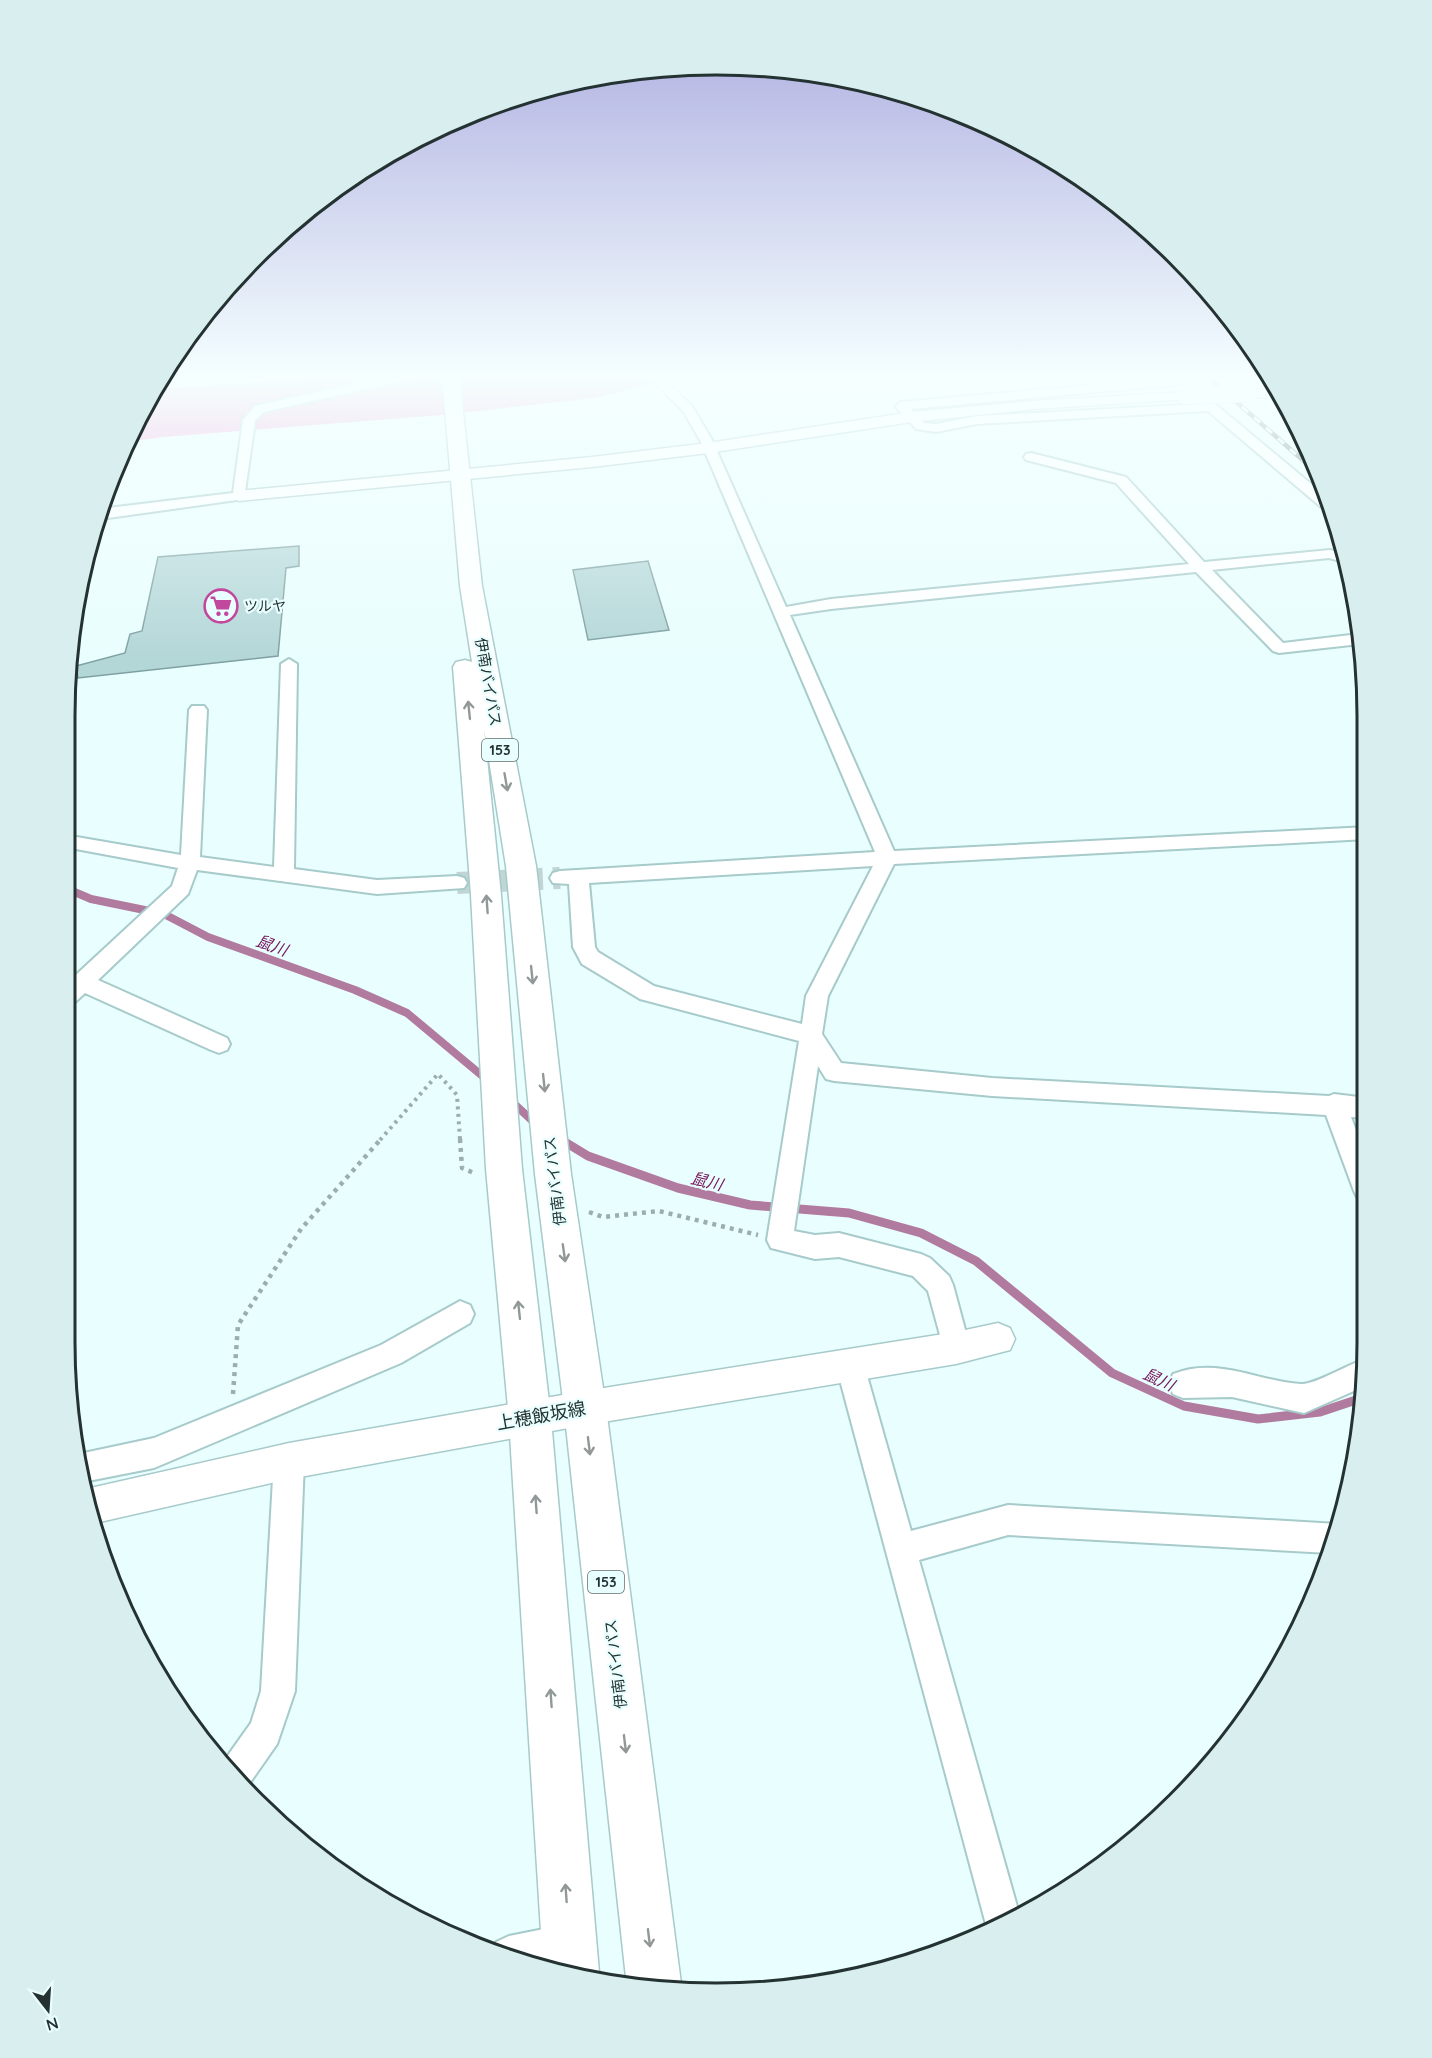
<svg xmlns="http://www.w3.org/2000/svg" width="1432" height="2058" viewBox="0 0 1432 2058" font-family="Quicksand,'Noto Sans JP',sans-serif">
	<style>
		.forest { fill: #f19ed3 }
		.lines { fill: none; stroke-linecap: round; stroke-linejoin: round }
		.stream-far1 { stroke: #b17ba0; stroke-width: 8 }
		.stream { stroke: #b17ba0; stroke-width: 9 }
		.building { fill: #b3d6d7; stroke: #7e9fa0; stroke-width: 1.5 }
		.minor-tunnel { stroke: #c2d5d5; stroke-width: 22; stroke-dasharray: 22 10; stroke-linecap: butt }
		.minor-casing { stroke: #a7caca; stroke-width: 4 }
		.tertiary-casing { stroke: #a7caca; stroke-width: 3 }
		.trunk-casing { stroke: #a7caca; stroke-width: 3 }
		.path-far1 { stroke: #9badad; stroke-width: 4; stroke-dasharray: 3 4.5; stroke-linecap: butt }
		.path { stroke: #9badad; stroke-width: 4.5; stroke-dasharray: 4 5; stroke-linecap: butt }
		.minor { fill: #fff; fill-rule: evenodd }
		.tertiary { fill: #fff; fill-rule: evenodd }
		.trunk { fill: #fff; fill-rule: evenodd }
		.rail-casing { stroke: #697a7a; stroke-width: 4.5 }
		.rail { stroke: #e9fefe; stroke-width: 3; stroke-dasharray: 8; stroke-linecap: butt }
		.tertiary-bridge-casing { stroke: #a7caca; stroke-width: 17; stroke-linecap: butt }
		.tertiary-bridge { stroke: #fff; stroke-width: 16 }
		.oneway { stroke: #929898 }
		.labels { text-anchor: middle; stroke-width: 4.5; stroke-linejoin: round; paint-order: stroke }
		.far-poi-label { font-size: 14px; fill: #243232; stroke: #e9fefe; text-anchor: start }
		.shield { fill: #e9fefe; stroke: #5f6f6f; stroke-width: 1.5 }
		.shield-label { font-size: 14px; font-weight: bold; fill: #243232 }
		.street-label { font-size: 15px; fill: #243232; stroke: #e9fefe }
		.water-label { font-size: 16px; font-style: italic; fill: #731259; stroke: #e9fefe }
		.near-street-label { font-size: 18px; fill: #243232; stroke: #e9fefe }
		.rim { fill: none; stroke: #243232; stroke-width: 3 }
	</style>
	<rect width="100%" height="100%" fill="#e9fefe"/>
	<!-- forest -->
	<path class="forest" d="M 358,375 L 691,375 L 594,398 L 442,415 L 163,437 L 127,442 L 132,428 L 156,389 Z"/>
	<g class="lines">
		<!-- stream-far1 -->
		<path class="stream-far1" d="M 65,888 L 91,899 L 164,914 L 208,937 L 355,990 L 407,1013 L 486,1079
			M 511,1101 L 537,1125"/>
		<!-- stream -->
		<path class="stream" d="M 560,1139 L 588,1156 L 678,1188 L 750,1205 L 849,1213 L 921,1233 L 976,1261 L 1112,1373 L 1184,1406 L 1258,1419 L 1320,1412 L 1362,1398"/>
	</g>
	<!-- building -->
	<path class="building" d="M 299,546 L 299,566 L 286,568 L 278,656 L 78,678 L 76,666 L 125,653 L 130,634 L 142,631 L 158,557 Z
		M 648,561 L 669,630 L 588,640 L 573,570 Z"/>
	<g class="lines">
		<!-- minor-tunnel -->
		<path class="minor-tunnel" d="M 457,883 L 560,878"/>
		<defs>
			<path id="minor" d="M 396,375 L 417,375 L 411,379 L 263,412 L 255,421 L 244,499 L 101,519 L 104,509 L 108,508 L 233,493 L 243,420 L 255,406 Z
				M 647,375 L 659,375 L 692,406 L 712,440 L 786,607 L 831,599 L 1189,564 L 1116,483 L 1026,460 L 1024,457 L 1026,454 L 1031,453 L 1126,477 L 1204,562 L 1330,550 L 1343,553 L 1346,562 L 1344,562 L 1329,558 L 1212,570 L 1283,643 L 1359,634 L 1360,644 L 1279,653 L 1273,651 L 1196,572 L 831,609 L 790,615 L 894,851 L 1367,827 L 1367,839 L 894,864 L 828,996 L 822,1034 L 841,1063 L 992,1078 L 1329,1096 L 1334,1094 L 1367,1098 L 1367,1118 L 1351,1117 L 1367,1160 L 1367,1202 L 1358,1199 L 1354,1191 L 1326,1115 L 992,1096 L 834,1081 L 826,1079 L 818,1066 L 794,1231 L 815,1235 L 839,1233 L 921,1254 L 930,1258 L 949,1276 L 953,1285 L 970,1348 L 966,1357 L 956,1361 L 946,1357 L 928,1291 L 913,1276 L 839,1257 L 815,1259 L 771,1248 L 767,1240 L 799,1041 L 640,999 L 582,964 L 573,947 L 569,884 L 553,883 L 550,878 L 553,873 L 560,871 L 875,852 L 700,440 L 683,411 ZM 873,866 L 806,996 L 802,1024 L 654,986 L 598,952 L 595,947 L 589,883 Z
				M 1181,377 L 1187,381 L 1185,384 L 911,409 L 924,423 L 936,424 L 977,416 L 1200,404 L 1193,397 L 1199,393 L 1203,394 L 1323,494 L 1327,508 L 1321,507 L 1208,411 L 977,424 L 936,432 L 916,429 L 895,406 L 901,402 Z
				M 289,659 L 297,664 L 294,869 L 377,880 L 457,876 L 464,878 L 467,883 L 464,888 L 377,894 L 197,870 L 188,894 L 98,980 L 227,1038 L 230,1044 L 227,1050 L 219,1053 L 211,1050 L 85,993 L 73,1004 L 65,1006 L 65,985 L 172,886 L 178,868 L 65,847 L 65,835 L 181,855 L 189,710 L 192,706 L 204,706 L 207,710 L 200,857 L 274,867 L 281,664 Z
				M 460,1301 L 470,1305 L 474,1314 L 470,1323 L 401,1363 L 154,1468 L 83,1482 L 79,1454 L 154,1438 L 381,1345 Z
				M 850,1351 L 860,1355 L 864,1365 L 911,1531 L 1008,1505 L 1338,1524 L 1329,1553 L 1008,1535 L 919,1560 L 1020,1917 L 1004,1926 L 988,1932 L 836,1365 L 840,1355 Z
				M 1366,1359 L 1363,1387 L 1304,1413 L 1232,1397 L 1183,1398 L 1173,1394 L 1169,1384 L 1173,1374 C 1217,1356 1260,1382 1301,1384 C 1315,1385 1350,1363 1366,1359 Z
				M 289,1446 L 299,1451 L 304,1461 L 295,1691 L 277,1744 L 247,1787 L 224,1761 L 251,1723 L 261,1691 L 274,1461 L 279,1451 Z
				M 569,1924 L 582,1930 L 588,1943 L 582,1956 L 549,1966 L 492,1951 L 496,1942 L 509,1936 Z"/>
			<path id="tertiary" d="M 1249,390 L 1277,390 L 1282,398 L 1244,397 L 1242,394 Z
				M 1185,392 L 1190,393 L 1192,396 L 1190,399 L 1034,409 L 912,422 L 708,453 L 592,467 L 239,501 L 231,496 L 239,491 L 592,457 L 708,443 L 912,412 L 1034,401 Z
				M 998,1323 L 1010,1328 L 1015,1339 L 1010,1350 L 956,1364 L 585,1425 L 289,1479 L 91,1524 L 84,1490 L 86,1489 L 289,1443 L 585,1391 L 956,1332 Z"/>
			<path id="trunk" d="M 442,375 L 459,375 L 482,586 L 536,866 L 571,1174 L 606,1408 L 682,1991 L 627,1987 L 564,1408 L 535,1174 L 506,866 L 484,729 L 501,895 L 522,1169 L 551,1419 L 599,1972 L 596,1979 L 543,1964 L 509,1419 L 486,1169 L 471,895 L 453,667 L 456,662 L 465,660 L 472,662 L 460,586 Z"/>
		</defs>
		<!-- minor casing -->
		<use href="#minor" class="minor-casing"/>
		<!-- tertiary casing -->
		<use href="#tertiary" class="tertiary-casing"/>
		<!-- trunk casing -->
		<use href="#trunk" class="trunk-casing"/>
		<!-- path-far1 -->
		<path class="path-far1" d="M 380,1140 L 438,1074 L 457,1095 L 460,1140"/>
		<!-- path -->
		<path class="path" d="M 460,1139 L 462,1168 L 474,1173
			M 589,1212 L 603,1217 L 659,1211 L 758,1235
			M 233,1394 L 238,1325 L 301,1229 L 381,1139"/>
		<!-- minor -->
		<use href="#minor" class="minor"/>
		<!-- tertiary -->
		<use href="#tertiary" class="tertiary"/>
		<!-- trunk -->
		<use href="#trunk" class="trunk"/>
		<defs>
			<path id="rail" d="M 1206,375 L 1315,471"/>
		</defs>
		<!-- rail casing -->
		<use href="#rail" class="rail-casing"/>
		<!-- rail -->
		<use href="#rail" class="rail"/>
		<defs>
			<path id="tertiary-bridge" d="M 1185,396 L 1249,394"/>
		</defs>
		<!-- tertiary-bridge casing -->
		<use href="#tertiary-bridge" class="tertiary-bridge-casing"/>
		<!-- tertiary-bridge -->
		<use href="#tertiary-bridge" class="tertiary-bridge"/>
	</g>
	<!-- one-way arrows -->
	<defs><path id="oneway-shaft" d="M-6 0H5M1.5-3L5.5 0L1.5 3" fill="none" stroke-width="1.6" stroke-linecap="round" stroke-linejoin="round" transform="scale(1.5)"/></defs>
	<g class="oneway">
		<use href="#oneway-shaft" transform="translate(469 710) rotate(-96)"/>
		<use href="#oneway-shaft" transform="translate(506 782) rotate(80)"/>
		<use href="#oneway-shaft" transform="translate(487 904) rotate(-94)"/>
		<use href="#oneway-shaft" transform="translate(532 975) rotate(84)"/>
		<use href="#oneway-shaft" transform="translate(544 1083) rotate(84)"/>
		<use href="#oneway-shaft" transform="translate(564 1253) rotate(82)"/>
		<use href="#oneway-shaft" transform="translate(519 1310) rotate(-96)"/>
		<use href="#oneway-shaft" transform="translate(589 1446) rotate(83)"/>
		<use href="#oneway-shaft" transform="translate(536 1504) rotate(-94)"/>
		<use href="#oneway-shaft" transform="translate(551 1698) rotate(-94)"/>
		<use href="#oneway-shaft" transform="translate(625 1744) rotate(83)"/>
		<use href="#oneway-shaft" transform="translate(566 1893) rotate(-94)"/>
		<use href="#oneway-shaft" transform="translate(649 1938) rotate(83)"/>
	</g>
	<!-- sky -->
	<linearGradient id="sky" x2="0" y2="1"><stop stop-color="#aaaade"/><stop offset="0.57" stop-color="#f5ffff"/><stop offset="1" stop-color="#f5ffff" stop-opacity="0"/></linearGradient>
	<rect width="1432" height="663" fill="url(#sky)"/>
	<!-- icons -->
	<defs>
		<symbol id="supermarket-ring" viewBox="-11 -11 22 22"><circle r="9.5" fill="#e9fefe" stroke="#c1489c" stroke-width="1.5"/><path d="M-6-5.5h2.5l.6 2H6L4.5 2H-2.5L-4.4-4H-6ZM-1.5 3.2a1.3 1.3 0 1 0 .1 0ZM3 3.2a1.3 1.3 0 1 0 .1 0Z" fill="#c1489c"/></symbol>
	</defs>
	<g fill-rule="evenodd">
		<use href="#supermarket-ring" x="202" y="587" width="38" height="38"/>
	</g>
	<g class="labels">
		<!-- far-poi labels -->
		<g class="far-poi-label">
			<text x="244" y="611">ツルヤ</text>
		</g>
		<!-- shield labels -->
		<g class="shield">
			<rect x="482" y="739" width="36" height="22" rx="4.5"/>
			<rect x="588" y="1571" width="36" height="22" rx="4.5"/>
		</g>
		<g class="shield-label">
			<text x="500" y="755">153</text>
			<text x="606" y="1587">153</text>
		</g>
		<!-- street labels -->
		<g class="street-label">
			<text transform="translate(488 682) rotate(80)" y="5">伊南バイパス</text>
			<text transform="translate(555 1181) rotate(-97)" y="5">伊南バイパス</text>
			<text transform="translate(616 1664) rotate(-97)" y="5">伊南バイパス</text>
		</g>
		<!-- water labels -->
		<g class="water-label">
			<text transform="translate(272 945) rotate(20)" y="6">鼠川</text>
			<text transform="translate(707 1181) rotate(14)" y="6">鼠川</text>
			<text transform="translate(1159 1379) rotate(25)" y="6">鼠川</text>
		</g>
		<!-- near-street labels -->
		<g class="near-street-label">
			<text transform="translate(541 1416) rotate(-10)" y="6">上穂飯坂線</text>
		</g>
	</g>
	<!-- crop -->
	<path d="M0 0H1432V2058H0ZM716 75H716A641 641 0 0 1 1357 716V1342A641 641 0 0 1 716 1983H716A641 641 0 0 1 75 1342V716A641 641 0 0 1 716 75Z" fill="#d9eeee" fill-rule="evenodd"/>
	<path class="rim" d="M716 75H716A641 641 0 0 1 1357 716V1342A641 641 0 0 1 716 1983H716A641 641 0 0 1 75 1342V716A641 641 0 0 1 716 75Z"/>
	<!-- north arrow -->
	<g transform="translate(48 2010) rotate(163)" stroke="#e9fefe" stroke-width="4.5" paint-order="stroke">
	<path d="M0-4.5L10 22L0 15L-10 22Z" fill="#243232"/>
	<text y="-9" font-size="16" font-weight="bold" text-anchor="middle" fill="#243232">N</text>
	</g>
</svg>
